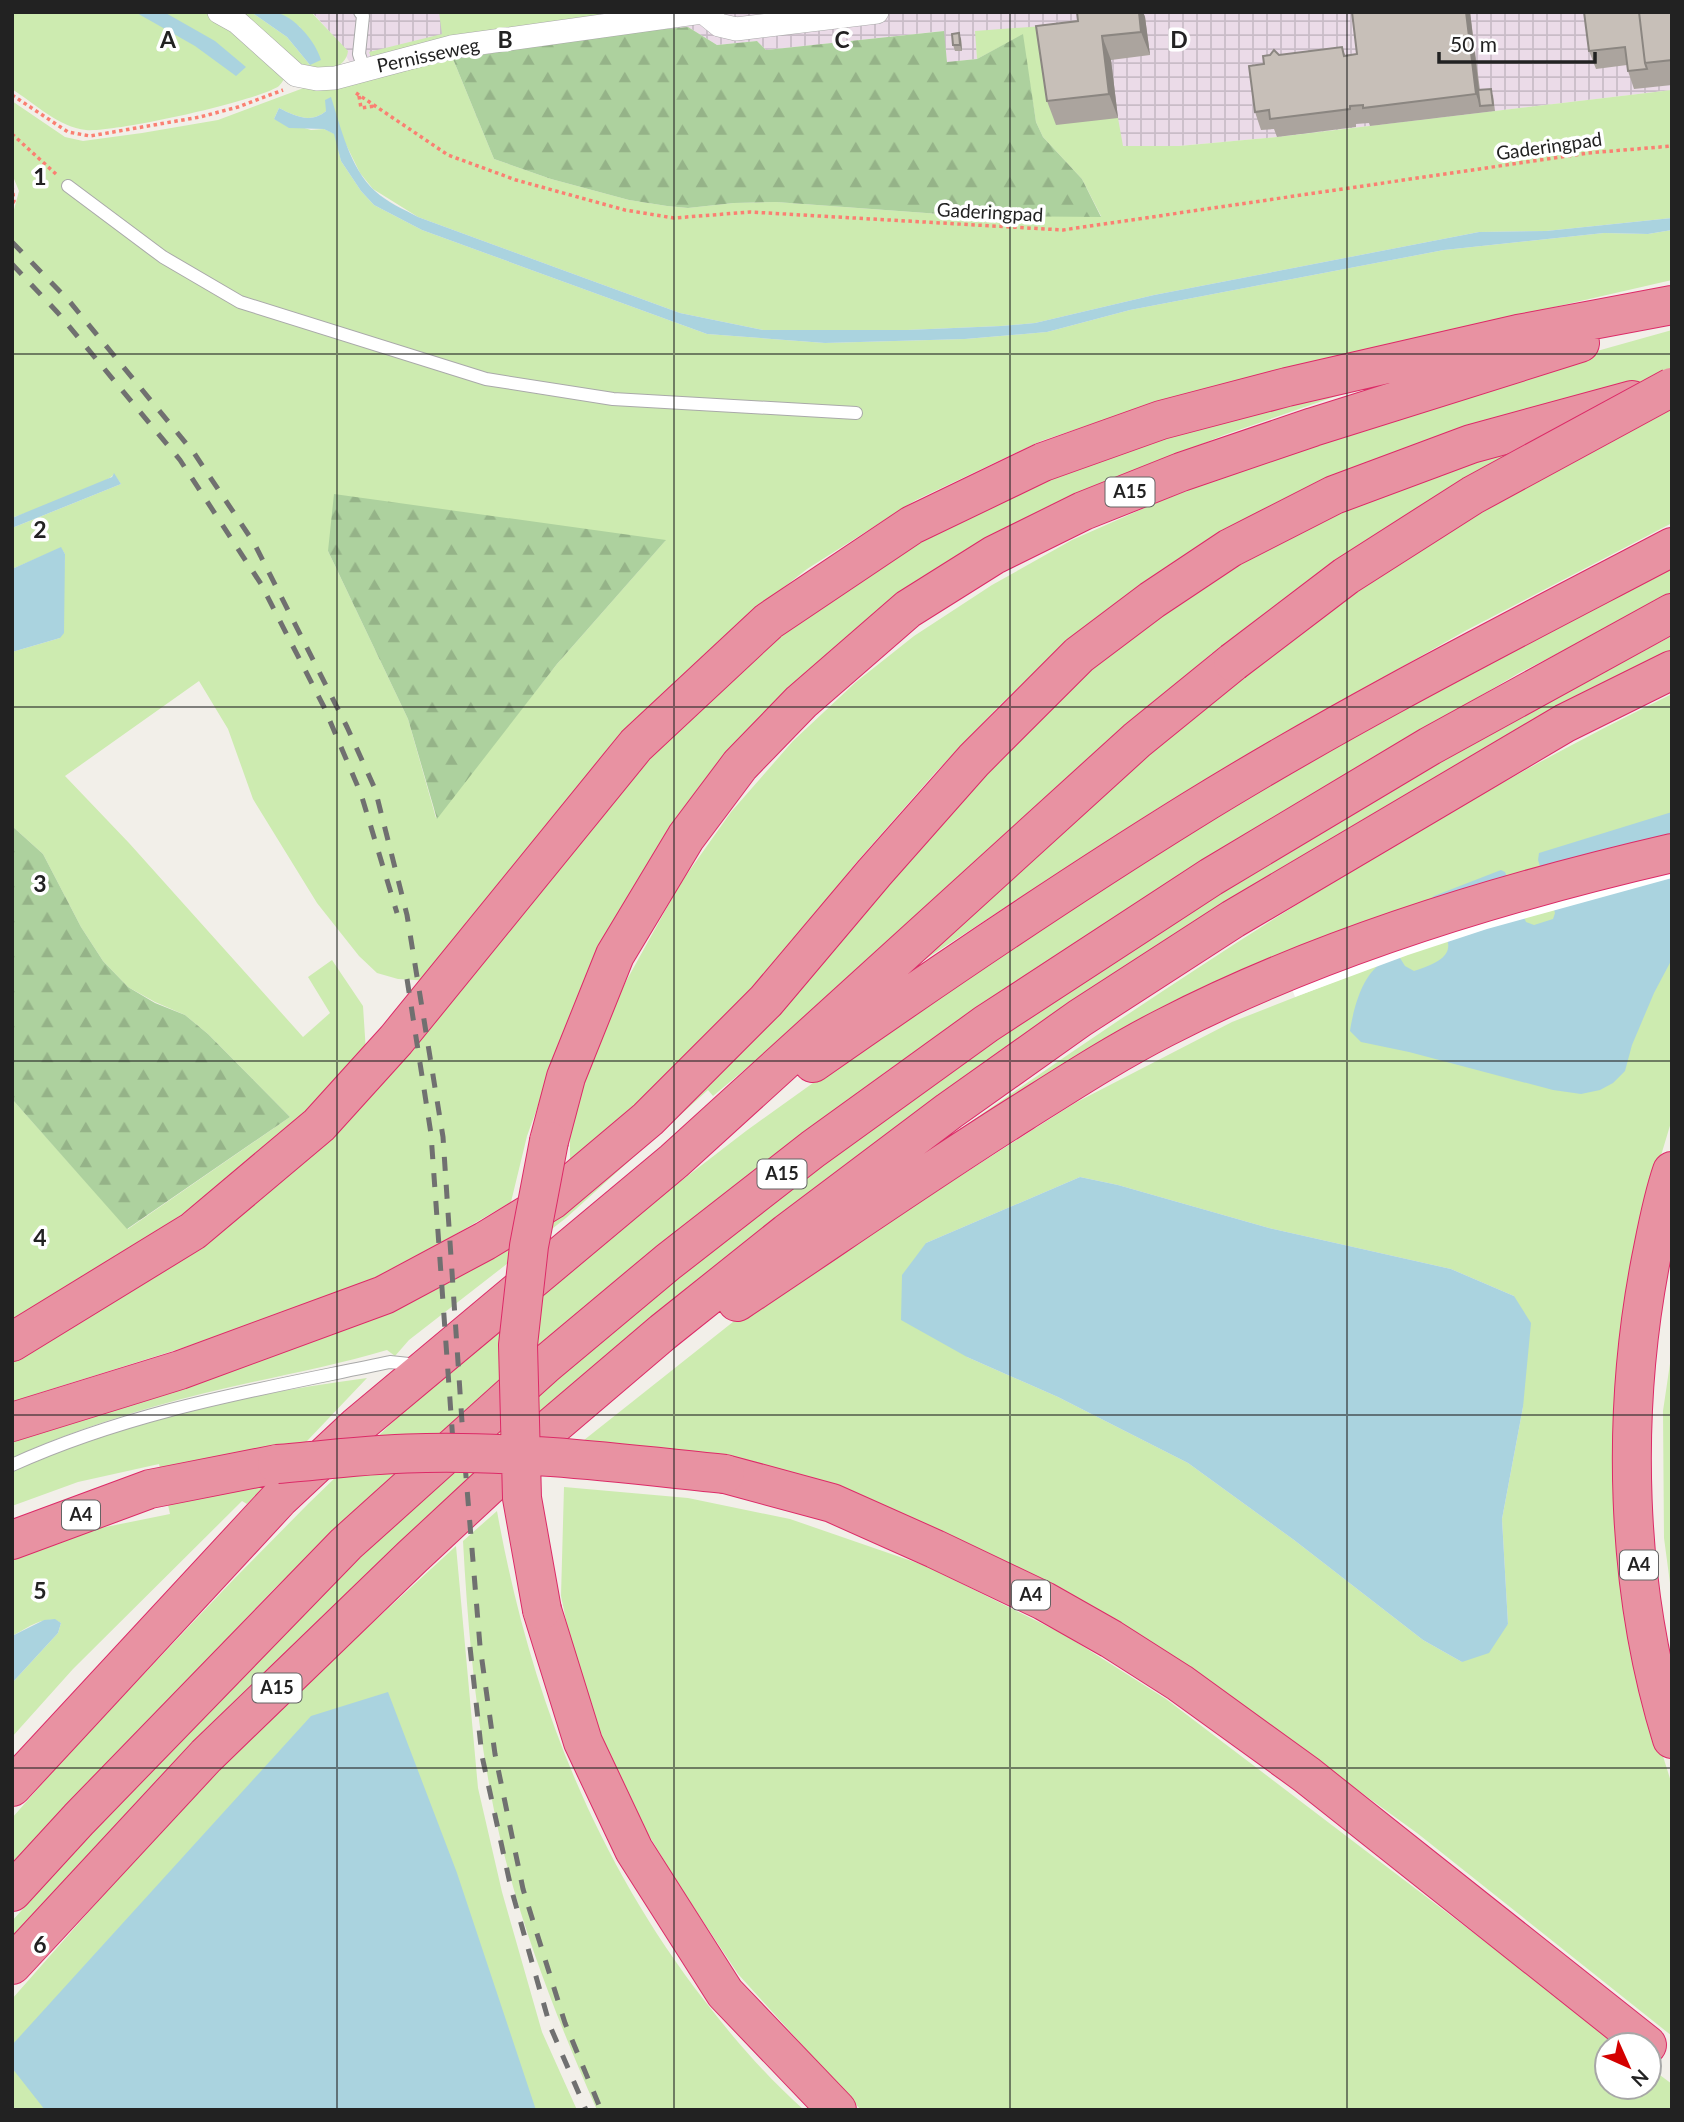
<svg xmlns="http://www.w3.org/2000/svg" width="1684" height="2122" viewBox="0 0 1684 2122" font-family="Lato,sans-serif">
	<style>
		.industrial { fill: url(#industrial-grid) }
		.grass { fill: #cdebb0; fill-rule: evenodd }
		.forest { fill: url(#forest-firs) }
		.water { fill: #aad3df }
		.pier { fill: #fff }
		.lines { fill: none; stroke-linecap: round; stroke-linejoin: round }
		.service-casing { stroke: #a9a9a9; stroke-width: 14 }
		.minor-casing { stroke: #a9a9a9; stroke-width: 24 }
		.motorway-casing { stroke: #dc2a67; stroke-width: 40 }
		.path { stroke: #fa8072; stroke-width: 3.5; stroke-dasharray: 3.5 3.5; stroke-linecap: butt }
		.service { stroke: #fff; stroke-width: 12 }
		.minor { stroke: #fff; stroke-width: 23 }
		.motorway { stroke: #e892a2; stroke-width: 38 }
		.rail { stroke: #707070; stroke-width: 5; stroke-dasharray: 14 14; stroke-linecap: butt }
		.motorway-bridge-casing { stroke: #dc2a67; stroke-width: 40; stroke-linecap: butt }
		.motorway-bridge { stroke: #e892a2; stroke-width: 38 }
		.wall { fill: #aba49e }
		.shaded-wall { fill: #8b8681 }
		.building { fill: #c7bfb8; stroke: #8b8681; stroke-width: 2 }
		.grid { fill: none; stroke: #222; stroke-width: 2; stroke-opacity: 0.55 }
		.labels { text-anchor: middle; stroke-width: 7; stroke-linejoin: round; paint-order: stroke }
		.shield { fill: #fff; stroke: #646464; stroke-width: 2 }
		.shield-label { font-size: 18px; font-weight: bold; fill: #222 }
		.street-label { font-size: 19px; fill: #222; stroke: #fff }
		.grid-label { font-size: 23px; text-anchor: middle; font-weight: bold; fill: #222; stroke: #fff; stroke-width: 7; stroke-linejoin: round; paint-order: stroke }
	</style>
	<defs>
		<pattern id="industrial-grid" width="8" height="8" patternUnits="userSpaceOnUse" patternTransform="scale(1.75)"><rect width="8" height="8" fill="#ebdbe8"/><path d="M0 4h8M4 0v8" fill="none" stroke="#c9bcc7"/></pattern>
		<pattern id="forest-firs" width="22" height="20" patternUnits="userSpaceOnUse" patternTransform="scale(1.75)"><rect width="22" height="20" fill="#add19e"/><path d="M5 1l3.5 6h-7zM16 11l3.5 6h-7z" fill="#95b388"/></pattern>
	</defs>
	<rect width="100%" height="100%" fill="#f2efe9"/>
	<!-- industrial -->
	<path class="industrial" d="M 312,12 L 1672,12 L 1672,90 L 1277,137 L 1179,146 L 1123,146 L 999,31 L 976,31 L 977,59 L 947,62 L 943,31 L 766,50 L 757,41 L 717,45 L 688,27 L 565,41 L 453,59 L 360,81 L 337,40 Z"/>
	<!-- grass -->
	<path class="grass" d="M 12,12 L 207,12 L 242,34 L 288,73 C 285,77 282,83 279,86 C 258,101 113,133 86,130 C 59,127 35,104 12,89 Z
		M 231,12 L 251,12 L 287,37 L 310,65 L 300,27 L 277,12 L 311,12 L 348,51 C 346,69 324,71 309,72 Z
		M 439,12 L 655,12 L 372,59 L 369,52 L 442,34 Z
		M 1043,26 L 1118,118 L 1123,146 L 1179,146 L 1277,137 L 1672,90 L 1672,218 L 1546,231 L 1479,232 L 1154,295 L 1035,323 L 1001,326 L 907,330 L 763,330 L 680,313 L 418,217 L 373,189 L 360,173 L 326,104 L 326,111 C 311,124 295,116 279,108 L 274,119 L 311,130 L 324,129 L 335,134 L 341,161 L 361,191 L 374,205 L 422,230 L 707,334 L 825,343 L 965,339 L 1047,332 L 1130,310 L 1444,250 L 1604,233 L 1648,234 L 1672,230 L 1672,280 L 1280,370 L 1158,402 L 1041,441 L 916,500 L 807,569 L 736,625 L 629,735 L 431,981 L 398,979 L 377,973 L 359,956 L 317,903 L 253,799 L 228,729 L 199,681 L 65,776 L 129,843 L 303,1037 L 330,1013 L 308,977 L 332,960 L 363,1006 L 366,1052 L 294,1126 L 212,1193 L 96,1275 L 12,1323 L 12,1099 L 128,1229 L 290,1117 L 208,1034 L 185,1015 L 155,1002 L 128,987 L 103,961 L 81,927 L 43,854 L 12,826 L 12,652 L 60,638 L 65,554 L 61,548 L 12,569 L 12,528 L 121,484 L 114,474 C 104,487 32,510 12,518 L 12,217 L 19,191 L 12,174 L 12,101 L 65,137 L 83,141 L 142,133 L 218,120 L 309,86 L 318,91 L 453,59 L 494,159 L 551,179 L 629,200 L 667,206 L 688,208 L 734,203 L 776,202 L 967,216 L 1101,216 L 1082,179 L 1043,137 L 1036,122 L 1022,35 L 977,59 L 975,31 ZM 665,541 L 557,664 L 436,818 L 408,719 L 328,551 Z
		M 1672,330 L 1672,377 L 1577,399 L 1069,641 L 999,706 L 934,774 L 855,864 L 781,956 L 719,1025 L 630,1112 L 570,1160 L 570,1131 L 589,1062 L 624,985 L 680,884 L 731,812 L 793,741 L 856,682 L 914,636 L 992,585 L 1072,540 L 1158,502 L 1256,464 L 1572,358 Z
		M 1421,367 L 1224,435 L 1137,471 L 844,643 L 557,1054 L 527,1136 L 511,1202 C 457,1233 404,1267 346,1290 C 237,1334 124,1365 12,1402 L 12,1353 L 224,1215 L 644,753 L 793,616 L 1035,473 Z
		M 1672,405 L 1672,523 L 1465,631 L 1291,730 L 1160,807 L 901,975 L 1231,675 L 1212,653 L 784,1037 L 713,1096 L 708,1090 L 566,1218 L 409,1340 L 395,1356 L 387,1350 C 326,1368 266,1378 205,1393 C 140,1409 73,1430 12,1458 L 12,1429 L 66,1412 L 561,1199 L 1030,710 L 1212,571 L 1457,458 Z
		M 1672,556 L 1672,596 L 1519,673 L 1352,772 L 963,1018 L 887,1071 L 706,1208 L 472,1405 L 274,1589 L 12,1864 L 12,1818 L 72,1750 L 234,1579 L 309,1503 L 399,1416 L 585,1255 L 746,1131 L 887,1030 L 1098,888 L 1310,760 Z
		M 1672,636 L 1672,661 L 864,1163 L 12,1947 L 12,1921 L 30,1901 C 84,1842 137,1781 193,1724 C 265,1648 341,1575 418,1504 C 791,1157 1219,868 1672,636 Z
		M 1672,694 L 1672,1119 L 1650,1192 L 1637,1254 L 1662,1753 L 1672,1785 L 1672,2036 L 1417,1833 L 1199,1675 L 1000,1564 L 574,1448 L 743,1314 L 1075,1103 L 1232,1022 L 1349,976 L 1376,922 L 929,1151 C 1167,984 1410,822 1672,694 ZM 1080,1177 L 1118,1185 L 1269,1228 L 1451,1269 L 1514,1296 L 1523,1407 L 1502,1519 L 1508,1624 L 1462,1662 L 1423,1640 L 1294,1540 L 1188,1463 L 1058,1397 L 967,1357 L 926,1243 Z
		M 1672,1350 L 1672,1598 L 1664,1538 L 1663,1411 Z
		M 367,1378 L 247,1504 L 242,1501 L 73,1669 L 12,1737 L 12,1683 L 58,1633 L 61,1623 C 46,1613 26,1629 12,1636 L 12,1554 L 71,1534 L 170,1514 L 159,1464 L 78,1482 L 12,1506 L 12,1472 C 124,1420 246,1394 367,1378 Z
		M 564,1487 L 688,1498 L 790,1519 L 926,1566 L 1065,1635 L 1166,1699 L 1621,2045 L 1607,2045 L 1607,2087 L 1649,2087 L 1649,2067 L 1672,2084 L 1672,2110 L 861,2110 L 738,1974 L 677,1882 L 623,1792 L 578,1677 L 561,1596 Z
		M 497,1511 C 529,1690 592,1855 704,2000 C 734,2039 767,2077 804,2110 L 597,2110 C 556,2017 518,1920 496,1820 C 477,1729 468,1634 463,1541 Z
		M 456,1546 L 478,1788 L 502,1892 L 542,2032 L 577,2110 L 12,2110 L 12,1999 L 218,1765 Z"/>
	<!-- forest -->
	<path class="forest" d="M 688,27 L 717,45 L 757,41 L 766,50 L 944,31 L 947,62 L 977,59 L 1023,34 L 1036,122 L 1043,137 L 1082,179 L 1101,217 L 967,216 L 776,202 L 734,203 L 688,208 L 667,206 L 629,200 L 551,179 L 494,159 L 453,59 L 621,33 Z
		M 334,494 L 666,540 L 557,664 L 437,819 L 408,719 L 328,551 Z
		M 12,826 L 43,854 L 81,927 L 103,961 L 128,987 L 155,1003 L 185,1015 L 208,1034 L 290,1117 L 127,1229 L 12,1099 Z"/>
	<!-- water -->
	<path class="water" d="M 135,12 L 164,12 L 215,41 L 246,67 L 236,76 L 195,46 Z
		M 251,12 C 258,12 267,11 274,12 C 294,15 316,42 321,60 L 310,65 L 287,37 Z
		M 331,97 C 341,128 350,168 375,191 C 387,202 403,209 418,217 L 680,313 L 763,330 L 907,330 L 1001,326 L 1035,323 L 1154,295 L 1479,232 L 1546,231 L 1672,218 L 1672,230 L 1648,234 L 1604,233 L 1444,250 L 1130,310 L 1047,332 L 965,339 L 825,343 L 707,334 L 422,230 L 374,205 L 361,191 L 341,161 L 334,134 L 324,129 L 289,128 L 274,119 L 279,108 C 295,116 311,124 326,111 L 325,100 Z
		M 114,473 L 121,484 L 12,528 L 12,518 L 112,477 Z
		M 61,547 L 65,554 L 64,633 L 60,638 L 12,652 L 12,569 Z
		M 1672,812 L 1672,959 L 1654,993 L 1632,1045 L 1625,1071 L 1613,1083 L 1600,1090 L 1581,1094 L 1553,1090 L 1409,1052 L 1361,1042 L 1350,1031 C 1354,1005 1366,957 1400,958 L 1405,966 L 1414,971 C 1467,954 1447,941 1430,900 L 1434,896 L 1501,870 L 1505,872 L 1526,922 L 1534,925 L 1553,919 L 1555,913 L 1538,860 L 1539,853 Z
		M 1080,1177 L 1118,1185 L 1269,1228 L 1451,1269 L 1514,1296 L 1531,1323 L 1523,1407 L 1502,1519 L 1508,1624 L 1489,1653 L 1462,1662 L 1423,1640 L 1294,1540 L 1188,1463 L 1058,1397 L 967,1357 L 901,1320 L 902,1275 L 926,1243 Z
		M 55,1619 L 61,1623 L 58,1633 L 12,1683 L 12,1636 L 44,1620 Z
		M 388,1692 L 457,1873 L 536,2110 L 45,2110 L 12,2068 L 12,2045 L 311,1716 Z"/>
	<!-- pier -->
	<path class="pier" d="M 1672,836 L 1672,878 L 1487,929 L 1408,955 L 1295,997 L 1286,972 Z"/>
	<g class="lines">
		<defs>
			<path id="service" d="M 360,12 L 363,16 L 359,54 L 364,69
				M 68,186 L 163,257 L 240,302 L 486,379 L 613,399 L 856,413
				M 12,1465 C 133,1410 262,1389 390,1362 L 418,1365"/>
			<path id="minor" d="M 219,12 L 237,22 L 296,75 L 317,79 L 335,78 L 451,47 L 702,12
				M 703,12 L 719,25 L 736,29 L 877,12"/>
			<path id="motorway" d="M 813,1063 C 937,976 1062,891 1191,811 C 1346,715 1510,632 1672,547
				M 549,1141 L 566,1077 L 615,955 L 686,837 L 740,765 L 801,702 L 908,609 L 994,555 L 1083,511 L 1181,472 L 1313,427 L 1580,343
				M 1672,1171 C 1662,1200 1657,1229 1651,1259 C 1621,1413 1625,1588 1672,1739
				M 737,1302 C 832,1239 926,1173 1023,1112 C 1069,1083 1115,1053 1164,1028 C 1321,947 1499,893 1672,853
				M 12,1342 L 193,1231 L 319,1125 L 396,1040 L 636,745 L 769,621 L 912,525 L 1043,462 L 1161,420 L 1287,387 L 1518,334 L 1672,305
				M 12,1422 L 180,1370 L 384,1295 L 485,1241 L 552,1200 L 648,1119 L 766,1001 L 874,873 L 974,760 L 1079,655 L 1152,600 L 1230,548 L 1334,495 L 1471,444 L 1632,400
				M 725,1474 L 832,1503 L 935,1549 L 1044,1601 L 1111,1639 L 1180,1683 L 1307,1775 L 1647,2045
				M 12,1540 L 150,1489 L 277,1464
				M 542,1610 L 583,1742 L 634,1850 L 725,1993 L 837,2110
				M 12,1787 L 279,1499 L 357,1426 L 674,1161 L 1137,740 L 1233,662
				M 12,1892 L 79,1819 L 346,1544 L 546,1364 L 668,1262 L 813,1149 L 986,1024 L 1211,877 L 1430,746 L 1672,613
				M 12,1965 L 206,1756 L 412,1557 L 555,1424 L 663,1332 L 787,1233 L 949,1111 L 1080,1018 L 1233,919 L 1565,723 L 1672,670"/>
		</defs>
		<!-- service casing -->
		<use href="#service" class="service-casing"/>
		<!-- minor casing -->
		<use href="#minor" class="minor-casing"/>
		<!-- motorway casing -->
		<use href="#motorway" class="motorway-casing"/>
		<!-- path -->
		<path class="path" d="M 356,93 L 448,155 L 516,180 L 625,210 L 674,218 L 750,212 L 1063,230 L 1588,153 L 1672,146
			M 12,95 L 68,132 L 90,136 L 200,117 L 238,107 L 283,90
			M 359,96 L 361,108 L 375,106
			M 12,134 L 57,175
			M 12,186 L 14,201 L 12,204"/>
		<!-- service -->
		<use href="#service" class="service"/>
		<!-- minor -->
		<use href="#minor" class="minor"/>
		<!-- motorway -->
		<use href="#motorway" class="motorway"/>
		<!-- rail -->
		<path class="rail" d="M 12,242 L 70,302 L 194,453 L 254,543 L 347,727 L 375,789 L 407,915 L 443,1137 L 464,1452 L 480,1646 L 495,1754 L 523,1889 L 565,2023 L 601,2110
			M 12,264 L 58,313 L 180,460 L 261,584 L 324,707 L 361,794 L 397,913
			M 407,979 L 431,1134 L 453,1442
			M 470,1647 L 482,1756 L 511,1888 L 550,2026 L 586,2110"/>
		<defs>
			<path id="motorway-bridge" d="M 1233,662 L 1346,576 L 1473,495 L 1672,387
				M 277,1464 C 327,1460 377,1453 426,1453 C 526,1451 626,1464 725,1474
				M 542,1610 L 522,1498 L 518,1345 L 529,1246 L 549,1141"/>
		</defs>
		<!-- motorway-bridge casing -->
		<use href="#motorway-bridge" class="motorway-bridge-casing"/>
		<!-- motorway-bridge -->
		<use href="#motorway-bridge" class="motorway-bridge"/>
	</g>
	<!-- wall -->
	<path class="wall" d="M 1077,12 L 1143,12 L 1145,17 L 1150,55 L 1111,60 L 1118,118 L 1056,125 L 1047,101 L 1078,21 Z
		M 1352,12 L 1470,12 L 1480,90 L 1493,95 L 1495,111 L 1370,126 L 1369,123 L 1356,124 L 1356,127 L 1277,137 L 1274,129 L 1261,130 L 1255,112 L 1264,64 L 1279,55 L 1342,47 L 1345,55 L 1357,54 Z
		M 1672,12 L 1672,85 L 1634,89 L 1628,71 L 1627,65 L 1596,69 L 1589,51 Z
		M 961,39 L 962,51 L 955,51 L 953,45 Z"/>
	<!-- shaded-wall -->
	<path class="shaded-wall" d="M 1139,12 L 1143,12 L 1145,17 L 1150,55 L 1141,32 Z
		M 1466,12 L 1470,12 L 1481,106 L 1480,106 L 1476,94 Z
		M 959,33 L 961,39 L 962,51 L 960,45 Z
		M 1102,36 L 1111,60 L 1118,118 L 1109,94 Z"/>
	<!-- building -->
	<path class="building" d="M 1077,12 L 1139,12 L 1141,32 L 1102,36 L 1109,94 L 1047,101 L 1036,26 L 1078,21 Z
		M 1352,12 L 1466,12 L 1476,94 L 1363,108 L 1363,105 L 1350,106 L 1350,109 L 1270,119 L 1269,110 L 1255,112 L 1249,66 L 1264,64 L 1263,56 L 1270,55 L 1274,50 L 1279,55 L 1342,47 L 1344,56 L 1357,54 Z
		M 1584,12 L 1639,12 L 1645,63 L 1647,69 L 1628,71 L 1625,47 L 1589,51 Z
		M 1639,12 L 1672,12 L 1672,60 L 1645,63 Z
		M 959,33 L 960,45 L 953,45 L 952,34 Z
		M 1491,89 L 1493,105 L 1480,106 L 1478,90 Z"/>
	<!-- grid -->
	<path class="grid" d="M 337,12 L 337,2110M 674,12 L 674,2110M 1010,12 L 1010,2110M 1347,12 L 1347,2110M 12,354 L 1672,354M 12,707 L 1672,707M 12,1061 L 1672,1061M 12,1415 L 1672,1415M 12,1768 L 1672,1768"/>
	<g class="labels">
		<!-- shield labels -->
		<g class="shield">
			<rect x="1105.5" y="477.5" width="49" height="29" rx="5"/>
			<rect x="757.5" y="1159.5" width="49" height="29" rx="5"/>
			<rect x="62" y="1500.5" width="38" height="29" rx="5"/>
			<rect x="1620" y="1550.5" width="38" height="29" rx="5"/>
			<rect x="1012" y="1580.5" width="38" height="29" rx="5"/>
			<rect x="252.5" y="1673.5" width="49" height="29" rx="5"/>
		</g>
		<g class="shield-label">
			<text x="1130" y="498">A15</text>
			<text x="782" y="1180">A15</text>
			<text x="81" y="1521">A4</text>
			<text x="1639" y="1571">A4</text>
			<text x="1031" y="1601">A4</text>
			<text x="277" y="1694">A15</text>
		</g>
		<!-- street labels -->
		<g class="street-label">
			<text transform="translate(428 55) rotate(-12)" y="7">Pernisseweg</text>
			<text transform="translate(1549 146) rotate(-8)" y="7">Gaderingpad</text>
			<text transform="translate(990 212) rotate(3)" y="7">Gaderingpad</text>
		</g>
	</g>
	<g class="grid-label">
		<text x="168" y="48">A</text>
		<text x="505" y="48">B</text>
		<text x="842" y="48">C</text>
		<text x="1179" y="48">D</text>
		<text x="40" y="185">1</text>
		<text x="40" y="538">2</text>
		<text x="40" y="892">3</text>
		<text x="40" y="1246">4</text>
		<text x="40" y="1599">5</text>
		<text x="40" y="1953">6</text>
	</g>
	<!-- border -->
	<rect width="1684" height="2122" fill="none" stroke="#222222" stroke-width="28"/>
	<!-- north arrow -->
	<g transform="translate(1628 2066) rotate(135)"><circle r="33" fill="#ffffff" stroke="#a7a7a7" stroke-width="2"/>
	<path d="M0-5L12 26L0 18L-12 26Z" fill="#d40000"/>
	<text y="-10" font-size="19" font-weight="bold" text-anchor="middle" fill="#222222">N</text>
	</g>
	<!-- scale -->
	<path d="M1439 52v10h156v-10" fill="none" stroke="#222222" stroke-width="3.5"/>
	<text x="1450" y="52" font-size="21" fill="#222222" stroke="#ffffff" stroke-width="5" paint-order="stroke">50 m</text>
</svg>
